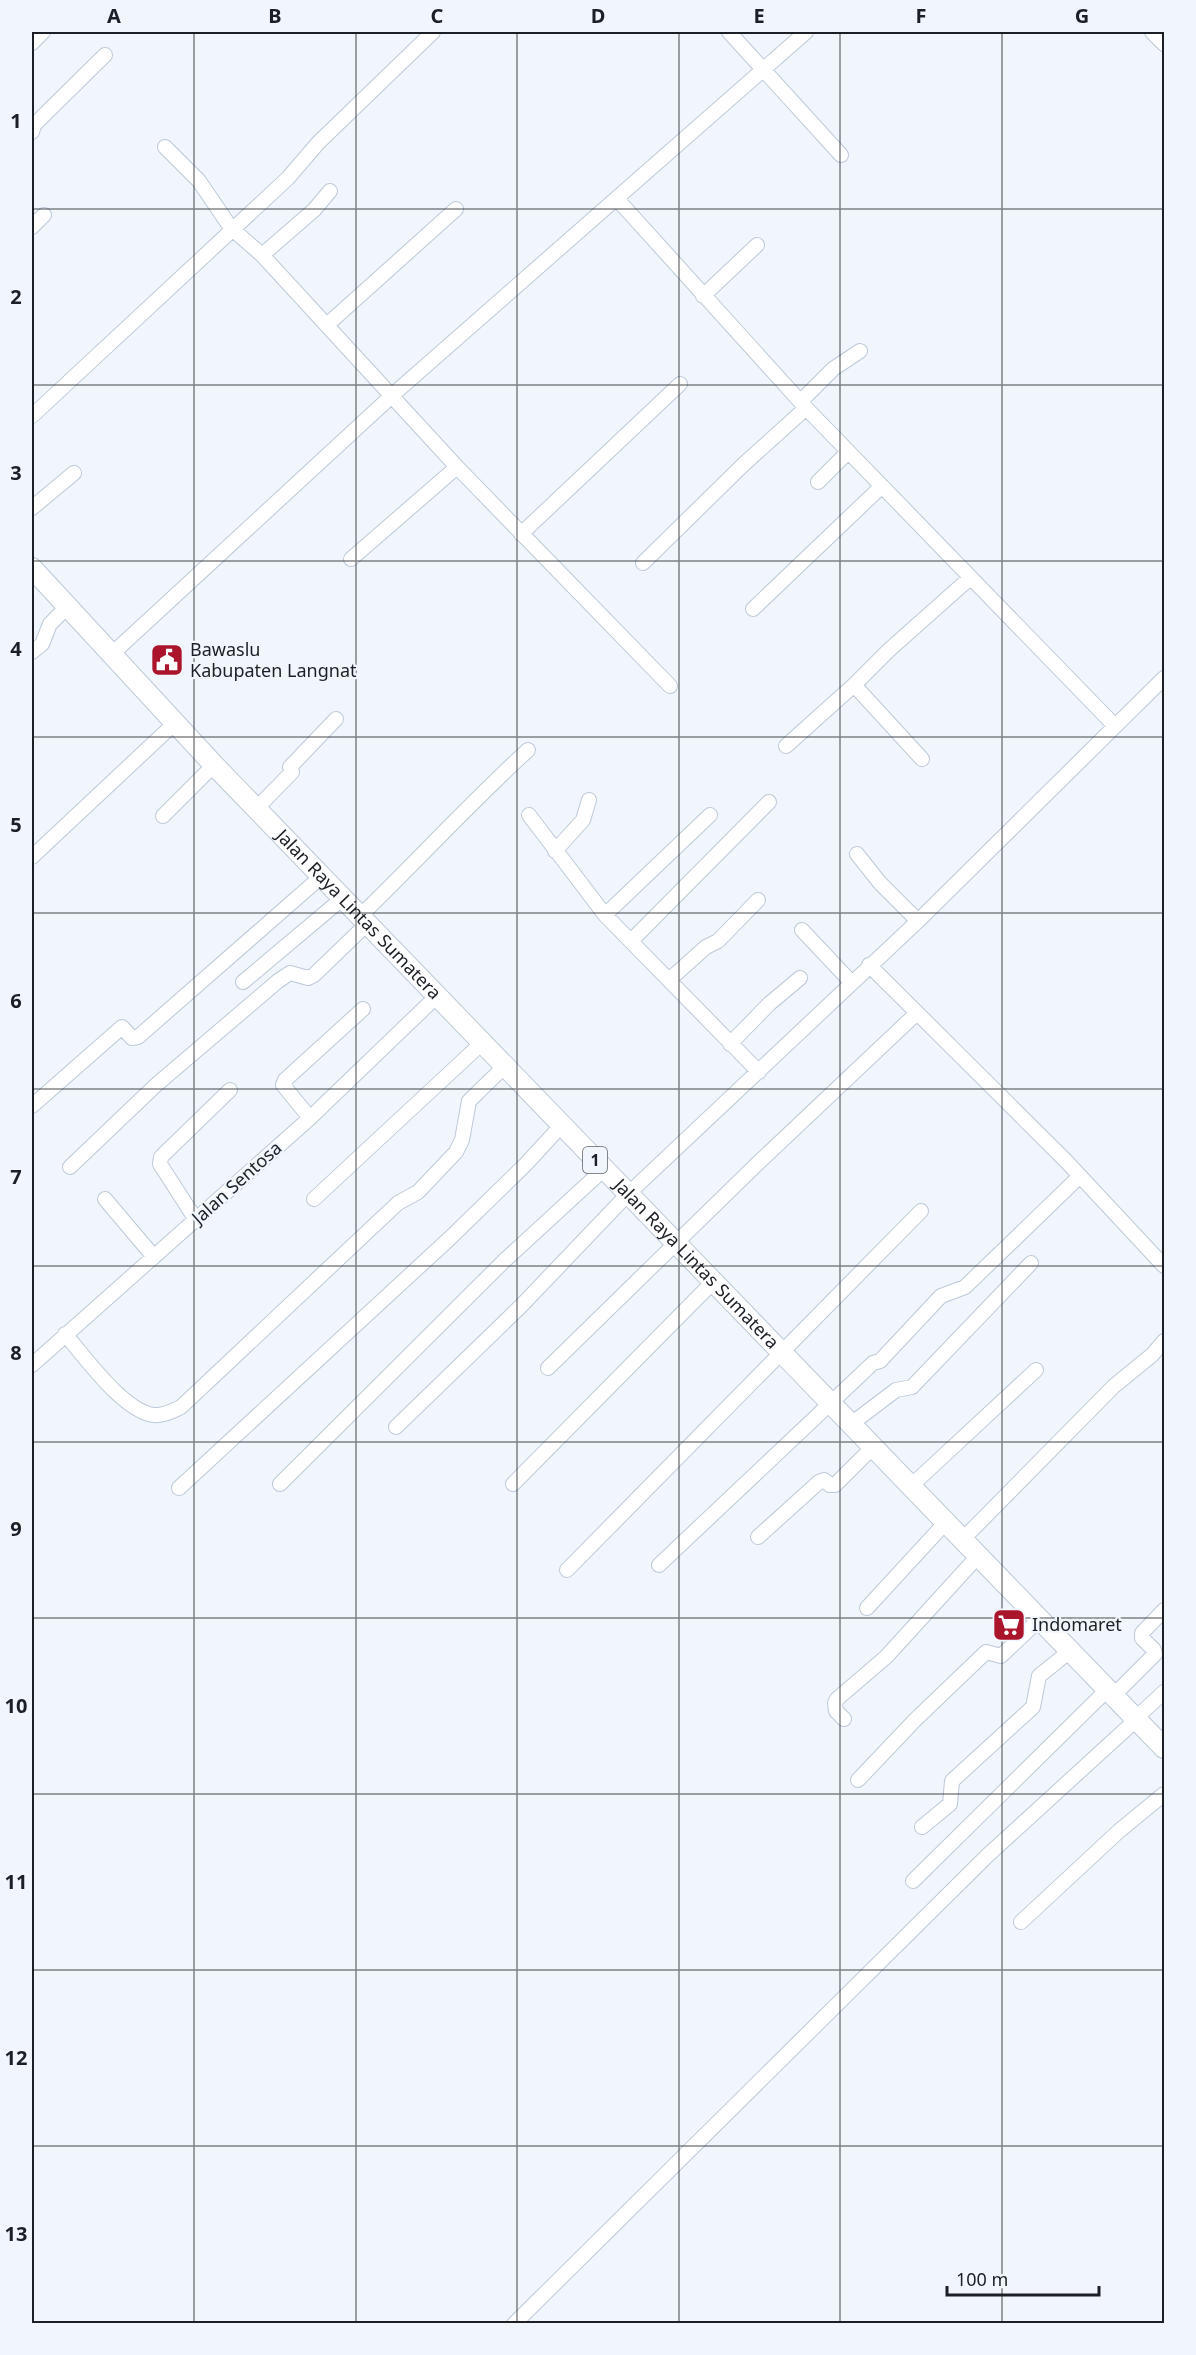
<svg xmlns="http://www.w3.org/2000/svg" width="1196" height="2355" viewBox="0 0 1196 2355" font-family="'Noto Sans',sans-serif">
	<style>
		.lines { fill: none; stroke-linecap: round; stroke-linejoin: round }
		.minor-casing { stroke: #bcc9d8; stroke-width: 16 }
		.highway-casing { stroke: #bcc9d8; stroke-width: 22 }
		.minor { stroke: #fff; stroke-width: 14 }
		.highway { stroke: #fff; stroke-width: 20 }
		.grid { fill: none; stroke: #1c2026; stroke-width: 1.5; stroke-opacity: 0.55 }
		.labels { text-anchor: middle; stroke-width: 4.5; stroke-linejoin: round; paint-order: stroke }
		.shield { fill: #f1f6fc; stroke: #5c6066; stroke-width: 1.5 }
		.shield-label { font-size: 16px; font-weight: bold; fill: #1c2026 }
		.poi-label { font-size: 18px; fill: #1c2026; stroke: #f1f6fc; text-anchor: start }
		.street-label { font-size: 18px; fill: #1c2026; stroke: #f1f6fc }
		.neatline { fill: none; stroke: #1c2026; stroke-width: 2 }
		.grid-label { font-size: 20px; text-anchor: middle; font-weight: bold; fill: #1c2026 }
	</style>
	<rect width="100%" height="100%" fill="#f1f6fc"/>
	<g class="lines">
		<defs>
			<path id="minor" d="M 729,32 L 841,155
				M 1152,32 L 1164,44
				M 32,43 L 43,32
				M 32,132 L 34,125 L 105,55
				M 165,147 L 199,181 L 231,228 L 262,255 L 457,467 L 670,686
				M 617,199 L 806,408 L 1115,726
				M 32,227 L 44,215
				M 262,255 L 314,210 L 330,191
				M 703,296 L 757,245
				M 328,324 L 456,209
				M 801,401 L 833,369 L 860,351
				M 32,416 L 288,178 L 318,143 L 433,32
				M 818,482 L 848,452
				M 32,508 L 74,473
				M 521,534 L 680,384
				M 351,559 L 457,467
				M 643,563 L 744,464 L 806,408
				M 753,609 L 882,486
				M 32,652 L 42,644 L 50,624 L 68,606
				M 113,653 L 397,391 L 806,32
				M 786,746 L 854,685
				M 922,759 L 854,685 L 889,650 L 970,578
				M 257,808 L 292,772 L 290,767 L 336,719
				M 529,815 L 605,915 L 759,1072
				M 163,816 L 214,765
				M 555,851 L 583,820 L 589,800
				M 857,854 L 880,883 L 918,921
				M 32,857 L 175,723
				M 605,915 L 710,815
				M 360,916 C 417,861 470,803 528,750
				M 802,930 L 851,982
				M 631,941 L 769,802
				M 869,965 L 1066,1161 L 1164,1266
				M 669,980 L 706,947 L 718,941 L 758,900
				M 243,982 L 343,898
				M 730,1044 L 769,1004 L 800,978
				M 32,1106 L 122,1027 L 132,1038 L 138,1037 L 322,876
				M 310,1118 L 283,1085 L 285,1080 L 363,1009
				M 70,1167 L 156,1085 L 278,981 L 290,973 L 308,978 L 314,975 L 368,923
				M 105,1199 L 154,1257
				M 314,1199 L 482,1043
				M 196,1220 L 160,1164 L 161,1157 L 230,1090
				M 65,1334 C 84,1356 124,1412 154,1415 C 164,1416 172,1411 181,1407 L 398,1203 L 418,1192 L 456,1152 L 462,1140 L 469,1101 L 505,1066
				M 32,1365 L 310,1118 L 437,996
				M 548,1368 L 757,1164 L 917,1013
				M 851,1424 L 896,1390 L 912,1387 L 1031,1263
				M 396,1427 L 521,1306 L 628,1194 L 918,921 L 1164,678
				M 280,1484 L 505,1260 L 604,1169
				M 513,1484 L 713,1282
				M 912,1485 L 1036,1370
				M 179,1488 L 449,1239 L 525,1165 L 561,1126
				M 758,1537 L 819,1482 L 824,1480 L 830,1485 L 835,1485 L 873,1447
				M 963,1539 L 1114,1386 L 1152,1355 L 1164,1341
				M 659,1565 L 873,1363 L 880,1361 L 941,1296 L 965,1287 L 1079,1177
				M 567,1570 L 921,1211
				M 867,1608 L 947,1521
				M 1114,1695 L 1155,1654 L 1154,1650 L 1142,1638 L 1142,1633 L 1164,1610
				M 1136,1718 L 1164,1692
				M 844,1719 L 836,1711 L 835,1703 L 837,1699 L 886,1657 L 979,1555
				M 858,1780 L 915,1720 L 986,1652 L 1001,1656 L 1040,1619
				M 922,1827 L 950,1804 L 952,1781 L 1033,1707 L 1039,1676 L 1070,1651
				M 913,1881 L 1108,1689
				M 1021,1922 L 1119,1831 L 1164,1794
				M 514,2324 L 988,1855 L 1137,1719"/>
			<g id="highway">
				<path id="s1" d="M 32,568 L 214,765 L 1164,1748"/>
			</g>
		</defs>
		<!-- minor casing -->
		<use href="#minor" class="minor-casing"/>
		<!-- highway casing -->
		<use href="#highway" class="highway-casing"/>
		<!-- minor -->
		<use href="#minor" class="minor"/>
		<!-- highway -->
		<use href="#highway" class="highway"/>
	</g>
	<!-- grid -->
	<path class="grid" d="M 194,32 L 194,2324M 356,32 L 356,2324M 517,32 L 517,2324M 679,32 L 679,2324M 840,32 L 840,2324M 1002,32 L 1002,2324M 32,209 L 1164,209M 32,385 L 1164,385M 32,561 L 1164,561M 32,737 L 1164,737M 32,913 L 1164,913M 32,1089 L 1164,1089M 32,1266 L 1164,1266M 32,1442 L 1164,1442M 32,1618 L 1164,1618M 32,1794 L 1164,1794M 32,1970 L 1164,1970M 32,2146 L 1164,2146"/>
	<!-- icons -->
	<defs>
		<symbol id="civic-square" viewBox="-11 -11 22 22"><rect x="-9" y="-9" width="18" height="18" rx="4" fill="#ab152c" stroke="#f1f6fc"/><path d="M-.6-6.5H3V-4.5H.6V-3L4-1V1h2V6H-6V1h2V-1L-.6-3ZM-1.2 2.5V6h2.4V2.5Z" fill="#fff"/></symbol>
		<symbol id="supermarket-square" viewBox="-11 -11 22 22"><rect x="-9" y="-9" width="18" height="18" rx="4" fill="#ab152c" stroke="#f1f6fc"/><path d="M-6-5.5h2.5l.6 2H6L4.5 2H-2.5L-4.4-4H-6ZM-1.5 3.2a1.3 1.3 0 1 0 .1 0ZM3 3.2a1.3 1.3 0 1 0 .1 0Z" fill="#fff"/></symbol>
	</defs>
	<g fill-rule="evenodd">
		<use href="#civic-square" x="148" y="641" width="38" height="38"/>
		<use href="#supermarket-square" x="990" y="1606" width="38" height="38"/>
	</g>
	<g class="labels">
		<!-- shield labels -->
		<rect class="shield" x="583" y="1147" width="24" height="26" rx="4.5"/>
		<g class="shield-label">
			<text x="595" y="1166">1</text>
		</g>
		<!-- poi labels -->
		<g class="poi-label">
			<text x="190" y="656">Bawaslu<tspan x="190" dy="21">Kabupaten Langnat</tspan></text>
			<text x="1032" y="1631">Indomaret</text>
		</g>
		<!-- street labels -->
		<g class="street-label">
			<text dy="6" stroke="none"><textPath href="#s1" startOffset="476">Jalan Raya Lintas Sumatera</textPath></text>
			<text transform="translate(237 1183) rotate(-42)" y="6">Jalan Sentosa</text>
			<text dy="6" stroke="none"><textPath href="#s1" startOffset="962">Jalan Raya Lintas Sumatera</textPath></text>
		</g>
	</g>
	<!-- border -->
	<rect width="1196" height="2355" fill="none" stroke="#f1f6fc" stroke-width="66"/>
	<!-- scale -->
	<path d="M947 2286v9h152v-9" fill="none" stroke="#1c2026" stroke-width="3"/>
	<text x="956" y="2286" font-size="18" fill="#1c2026" stroke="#f1f6fc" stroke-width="4.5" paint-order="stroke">100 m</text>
	<rect x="33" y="33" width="1130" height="2289" class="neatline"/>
	<g class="grid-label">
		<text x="114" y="23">A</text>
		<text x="275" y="23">B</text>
		<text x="437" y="23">C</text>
		<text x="598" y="23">D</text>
		<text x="759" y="23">E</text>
		<text x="921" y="23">F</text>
		<text x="1082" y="23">G</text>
		<text x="16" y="128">1</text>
		<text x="16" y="304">2</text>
		<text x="16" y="480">3</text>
		<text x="16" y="656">4</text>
		<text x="16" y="832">5</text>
		<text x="16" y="1008">6</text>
		<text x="16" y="1184">7</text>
		<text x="16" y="1360">8</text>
		<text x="16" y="1536">9</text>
		<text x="16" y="1713">10</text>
		<text x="16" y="1889">11</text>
		<text x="16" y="2065">12</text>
		<text x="16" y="2241">13</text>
	</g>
</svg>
